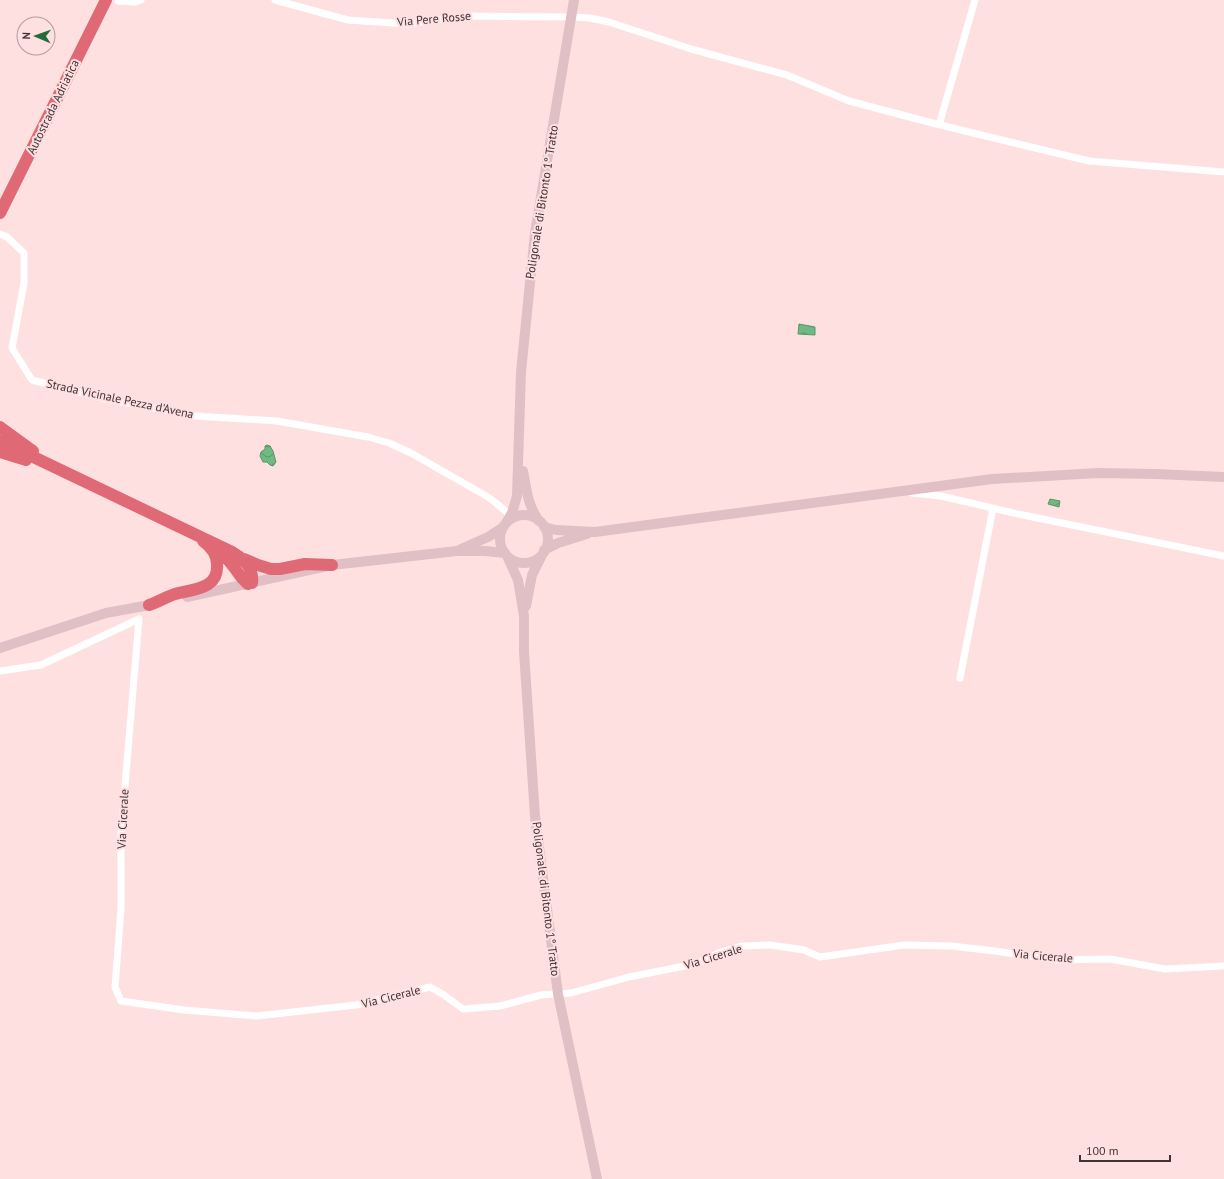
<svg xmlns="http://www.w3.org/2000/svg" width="1224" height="1179" viewBox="0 0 1224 1179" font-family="'PT Sans',sans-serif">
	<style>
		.water { fill: url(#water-waves); stroke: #609269 }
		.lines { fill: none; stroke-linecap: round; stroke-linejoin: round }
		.minor { stroke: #fff; stroke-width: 7 }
		.secondary { stroke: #e0c0c4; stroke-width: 10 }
		.motorway { stroke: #df6a76; stroke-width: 12 }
		.labels { text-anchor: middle; stroke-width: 4; stroke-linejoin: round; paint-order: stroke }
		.street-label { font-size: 12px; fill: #3f3334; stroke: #ffe0e1 }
	</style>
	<defs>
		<pattern id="water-waves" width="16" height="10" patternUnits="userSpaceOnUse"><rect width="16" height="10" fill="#6eba80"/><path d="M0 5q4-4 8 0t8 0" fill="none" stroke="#5c986a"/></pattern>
	</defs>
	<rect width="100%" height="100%" fill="#ffe0e1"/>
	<!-- water -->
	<path class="water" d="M 799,324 L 815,327 L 815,335 L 798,334 Z
		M 267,445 L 270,446 L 273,451 L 276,462 L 273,466 L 270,465 L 267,462 L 263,462 L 260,456 L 261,452 L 265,449 L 265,446 Z
		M 1050,499 L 1060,501 L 1059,507 L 1048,504 Z"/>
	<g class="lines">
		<!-- minor -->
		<path class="minor" d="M 275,0 L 348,20 L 408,24 L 466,16 L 571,17 L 590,18 L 609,22 L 691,49 L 787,75 L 849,101 L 936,124 L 1089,161 L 1224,172
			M 118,1 L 135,2 L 141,0
			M 939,125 L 975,0
			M 0,234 L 7,237 L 24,253 L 24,283 L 12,348 L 32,380 L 106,399 L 195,416 L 277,421 L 368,437 L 389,443 L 411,453 L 488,497 L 496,503 L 511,516
			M 912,493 L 941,496 L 1018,514 L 1224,556
			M 0,671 L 41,665 L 139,619 L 121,834 L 121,909 L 115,987 L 121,1001 L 184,1010 L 257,1016 L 356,1005 L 430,987 L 444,995 L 463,1009 L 500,1006 L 541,995 L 571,993 L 629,977 L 695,964 L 721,952 L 741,946 L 770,945 L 804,950 L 820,957 L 904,945 L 951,946 L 995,951 L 1056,960 L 1110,959 L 1165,969 L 1224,966
			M 960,678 L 993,508"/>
		<!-- secondary -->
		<path class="secondary" d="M 523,471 C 527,490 527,504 539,521
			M500 539a24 24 0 1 1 48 0a24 24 0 1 1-48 0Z
			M 506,523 L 512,513 L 517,496 L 521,372 L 535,233 L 574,0
			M 544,527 L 556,530 L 595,532 L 992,479 L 1098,473 L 1156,474 L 1224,477
			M 461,549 L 488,537 L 502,528
			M 544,550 L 558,543 L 587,534
			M 507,556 L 518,580 L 524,616 L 524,652 L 535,816 L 558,994 L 597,1179
			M 187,597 L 332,565 L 457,551 L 485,551 L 505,553
			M 526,606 L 532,575 L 542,555
			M 0,648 L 106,613 L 155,604"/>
		<!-- motorway -->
		<path class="motorway" d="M 0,213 L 106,0
			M 0,427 L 33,451
			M 0,441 L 232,552 C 244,559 254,568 252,583
			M 0,452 L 26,460
			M 216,549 C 222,554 228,559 233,566 C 238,572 241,579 248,584
			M 244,559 L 258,565 L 271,569 L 280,569 L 305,564 L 332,565
			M 149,605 C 158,602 166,597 175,594 C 192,589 219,590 217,564 C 217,555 211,547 203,541"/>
	</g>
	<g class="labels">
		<!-- street labels -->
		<g class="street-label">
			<text transform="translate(434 19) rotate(-5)" y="4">Via Pere Rosse</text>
			<text transform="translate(53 107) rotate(-64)" y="4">Autostrada Adriatica</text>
			<text transform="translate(542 202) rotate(-81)" y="4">Poligonale di Bitonto 1° Tratto</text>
			<text transform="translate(120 399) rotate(12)" y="4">Strada Vicinale Pezza d'Avena</text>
			<text transform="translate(123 819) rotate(-87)" y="4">Via Cicerale</text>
			<text transform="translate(546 899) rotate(83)" y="4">Poligonale di Bitonto 1° Tratto</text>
			<text transform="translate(1043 956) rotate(5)" y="4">Via Cicerale</text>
			<text transform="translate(713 957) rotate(-17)" y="4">Via Cicerale</text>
			<text transform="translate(391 997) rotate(-14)" y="4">Via Cicerale</text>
		</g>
	</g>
	<!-- north arrow -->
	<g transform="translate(36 36) rotate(272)"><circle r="19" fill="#ffe0e1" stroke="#b29b9c"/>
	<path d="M0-3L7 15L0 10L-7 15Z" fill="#236c39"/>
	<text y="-6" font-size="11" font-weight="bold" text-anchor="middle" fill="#3f3334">N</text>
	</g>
	<!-- scale -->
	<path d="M1080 1155v6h90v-6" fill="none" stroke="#3f3334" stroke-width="2"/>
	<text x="1086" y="1155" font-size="12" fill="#3f3334" stroke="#ffe0e1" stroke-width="3" paint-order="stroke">100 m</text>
</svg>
